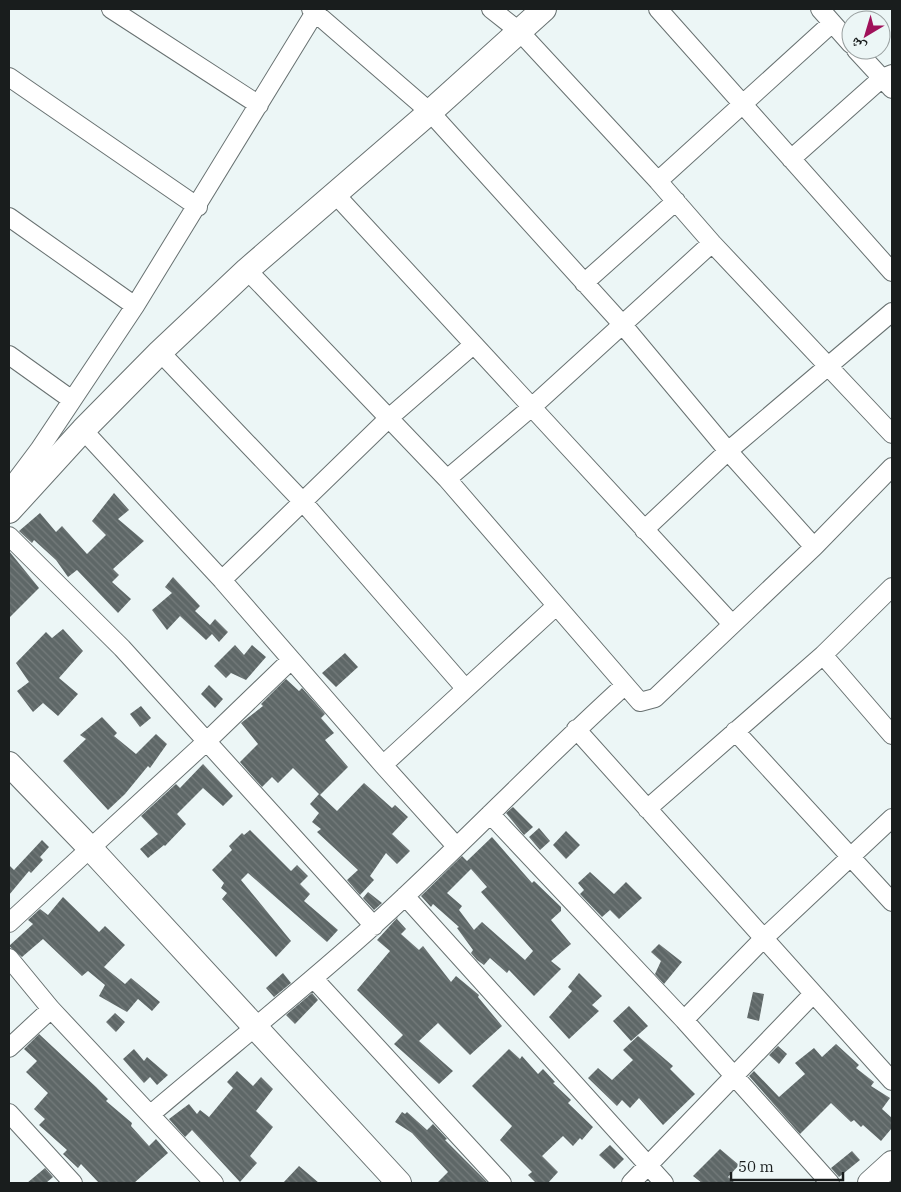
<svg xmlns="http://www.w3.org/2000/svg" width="901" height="1192" viewBox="0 0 901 1192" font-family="'IBM Plex Serif','Noto Naskh Arabic',serif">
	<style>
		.building { fill: url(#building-back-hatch); fill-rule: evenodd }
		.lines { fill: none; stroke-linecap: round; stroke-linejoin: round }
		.street-casing { stroke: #687171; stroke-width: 20 }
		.secondary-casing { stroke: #687171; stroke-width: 26 }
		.street { stroke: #fff; stroke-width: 18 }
		.secondary { stroke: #fff; stroke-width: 24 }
	</style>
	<defs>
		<pattern id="building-back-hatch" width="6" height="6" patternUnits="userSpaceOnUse" patternTransform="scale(1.25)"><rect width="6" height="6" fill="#5e6767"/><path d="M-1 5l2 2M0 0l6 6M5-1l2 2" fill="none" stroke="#757c7c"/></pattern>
	</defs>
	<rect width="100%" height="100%" fill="#ecf6f6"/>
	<!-- building -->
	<path class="building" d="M 114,493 L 129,510 L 118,519 L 144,541 L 113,569 L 119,575 L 112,582 L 131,599 L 118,613 L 77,570 L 68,577 L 56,560 L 34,540 L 32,543 L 19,531 L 40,513 L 56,532 L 62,526 L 87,554 L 106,535 L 92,521 Z
		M 9,551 L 39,588 L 9,618 Z
		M 173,577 L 200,606 L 195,611 L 210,625 L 215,619 L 228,632 L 219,642 L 212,634 L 206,640 L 180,616 L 167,630 L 152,610 L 172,593 L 165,587 Z
		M 63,629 L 83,651 L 59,678 L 78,694 L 58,716 L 43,703 L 33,712 L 17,691 L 29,682 L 16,663 L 46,632 L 52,638 Z
		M 235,645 L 244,655 L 252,645 L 266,657 L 246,680 L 231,673 L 226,678 L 214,666 Z
		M 345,653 L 358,667 L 336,687 L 322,673 Z
		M 286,679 L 299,691 L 302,688 L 325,714 L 321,718 L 334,733 L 325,740 L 348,767 L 320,795 L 293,768 L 278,783 L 272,777 L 262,787 L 240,762 L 258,744 L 241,723 L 263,706 L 261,704 Z
		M 209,685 L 223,699 L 215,708 L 201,694 Z
		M 141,706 L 151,718 L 140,727 L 130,714 Z
		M 102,717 L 117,733 L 114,736 L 136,754 L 156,734 L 167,744 L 150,768 L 148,766 L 125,794 L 108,810 L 63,761 L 86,739 L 80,735 Z
		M 203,764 L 233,796 L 223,806 L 203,788 L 177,814 L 186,824 L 165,846 L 164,845 L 148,858 L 140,849 L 158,834 L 141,816 L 176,784 L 180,788 Z
		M 364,783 L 392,808 L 395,805 L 408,817 L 392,834 L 410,851 L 397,864 L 386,853 L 370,876 L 374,880 L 360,895 L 347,880 L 358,870 L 317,832 L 321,829 L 312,822 L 319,813 L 310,804 L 319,794 L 337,811 Z
		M 513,807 L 533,827 L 524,835 L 506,813 Z
		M 539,828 L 550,841 L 540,850 L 529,837 Z
		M 250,830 L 291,871 L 297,865 L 308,876 L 300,884 L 310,894 L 304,901 L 338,930 L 327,942 L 248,873 L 241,880 L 291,941 L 276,957 L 222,899 L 227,893 L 221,888 L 224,883 L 212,870 L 232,850 L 229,846 L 242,833 L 244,835 Z
		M 566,831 L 580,845 L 566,859 L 553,845 Z
		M 492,837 L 532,883 L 534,881 L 561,907 L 561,911 L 551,920 L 571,944 L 551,961 L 561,969 L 534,996 L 509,970 L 507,973 L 490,958 L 484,965 L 477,960 L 471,953 L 473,950 L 457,928 L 459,927 L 433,904 L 431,907 L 421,896 L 462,856 L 467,861 ZM 471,869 L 487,887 L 481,892 L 533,951 L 525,960 L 482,922 L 474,930 L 459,910 L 462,906 L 447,893 Z
		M 42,840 L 49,847 L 40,857 L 43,860 L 31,873 L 29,871 L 9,895 L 9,865 L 14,870 Z
		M 590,872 L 614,894 L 626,882 L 642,898 L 619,919 L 610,910 L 602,917 L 580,894 L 584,890 L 578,883 Z
		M 368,892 L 382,903 L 374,910 L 363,898 Z
		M 63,897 L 99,932 L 105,926 L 125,945 L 104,967 L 125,984 L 131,978 L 160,1002 L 152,1011 L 138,999 L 127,1012 L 99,996 L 105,985 L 88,971 L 82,976 L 43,939 L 22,957 L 9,946 L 33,924 L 28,920 L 40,909 L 48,915 Z
		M 398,917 L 397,919 L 406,929 L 401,934 L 419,950 L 423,946 L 451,982 L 456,976 L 479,995 L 478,997 L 502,1026 L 470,1055 L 438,1023 L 419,1041 L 453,1071 L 439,1084 L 394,1044 L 403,1035 L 357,990 L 390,951 L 377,940 Z
		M 659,944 L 682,962 L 664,984 L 655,974 L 661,961 L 651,952 Z
		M 283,973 L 291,983 L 274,997 L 266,988 Z
		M 579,973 L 602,996 L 592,1005 L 599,1011 L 569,1039 L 549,1017 L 572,991 L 568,987 Z
		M 753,992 L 764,994 L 759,1021 L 747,1018 Z
		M 312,993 L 318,1000 L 295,1024 L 286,1015 Z
		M 629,1006 L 648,1026 L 631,1041 L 613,1021 Z
		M 115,1013 L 125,1022 L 116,1032 L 106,1022 Z
		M 39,1034 L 96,1087 L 108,1099 L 106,1101 L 132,1123 L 131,1126 L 149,1146 L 156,1139 L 168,1153 L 134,1183 L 99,1183 L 81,1164 L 78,1168 L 63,1154 L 67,1150 L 39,1125 L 45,1119 L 34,1109 L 48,1093 L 26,1072 L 37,1061 L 24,1049 Z
		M 638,1036 L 673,1066 L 670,1069 L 695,1094 L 663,1125 L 639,1098 L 630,1108 L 622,1100 L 617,1106 L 588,1078 L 598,1068 L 612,1080 L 633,1060 L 623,1050 Z
		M 836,1044 L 859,1065 L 856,1068 L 874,1082 L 871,1086 L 890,1098 L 882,1109 L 892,1118 L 892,1128 L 881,1141 L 863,1125 L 861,1127 L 854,1120 L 851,1122 L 831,1103 L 800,1134 L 749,1076 L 754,1071 L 779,1097 L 805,1074 L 795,1063 L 814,1048 L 822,1057 Z
		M 778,1046 L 787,1054 L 779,1064 L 769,1055 Z
		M 134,1049 L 144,1061 L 147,1057 L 168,1075 L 157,1085 L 150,1077 L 144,1083 L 123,1059 Z
		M 509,1049 L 520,1059 L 522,1056 L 538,1074 L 543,1069 L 555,1082 L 553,1083 L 571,1100 L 568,1103 L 593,1127 L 582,1140 L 580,1138 L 573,1146 L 563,1136 L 542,1156 L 558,1172 L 548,1183 L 536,1183 L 528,1175 L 532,1172 L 500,1140 L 512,1126 L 472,1086 Z
		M 237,1071 L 253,1086 L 261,1077 L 273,1089 L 256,1111 L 273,1127 L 250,1156 L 257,1163 L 240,1182 L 192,1130 L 185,1137 L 169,1119 L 189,1104 L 197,1114 L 200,1110 L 209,1117 L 233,1088 L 227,1082 Z
		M 402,1112 L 405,1114 L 407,1112 L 427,1130 L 433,1124 L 447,1139 L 445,1140 L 488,1183 L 437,1183 L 448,1172 L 412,1133 L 395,1122 Z
		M 610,1145 L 624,1159 L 614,1169 L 599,1155 Z
		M 720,1149 L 739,1165 L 728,1177 L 735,1183 L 702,1183 L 693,1176 Z
		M 852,1151 L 860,1160 L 839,1177 L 831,1168 Z
		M 299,1166 L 319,1183 L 283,1183 Z
		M 45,1168 L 53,1177 L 46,1183 L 27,1183 Z"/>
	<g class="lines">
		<defs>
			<path id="street" d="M 111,9 L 259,105
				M 311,9 L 430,112 L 622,324 L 728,451 L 814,547
				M 491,9 L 519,31 L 658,181 L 712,243 L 892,434
				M 658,9 L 892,272
				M 820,9 L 851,44
				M 856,50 L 892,89
				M 9,77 L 198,207
				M 791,159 L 882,78 L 892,74
				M 658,181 L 832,23
				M 335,194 L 732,624
				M 9,217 L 135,306
				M 247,270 L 447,479 L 640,702 L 655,698 L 814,547 L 892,467
				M 584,283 L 676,201
				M 160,352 L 303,502 L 465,688
				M 9,355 L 72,400
				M 83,430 L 222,580 L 383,765 L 456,846
				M 447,479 L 533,406 L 712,243
				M 9,490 L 39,450 L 135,306 L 317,9
				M 644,530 L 728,451 L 892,312
				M 9,536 L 122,648 L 374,926
				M 222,580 L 390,417 L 473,345
				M 823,655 L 892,735
				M 576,729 L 892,1081
				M 735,731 L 892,902
				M 383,765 L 556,606
				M 647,809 L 823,655 L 892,587
				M 490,814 L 684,1020 L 830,1183
				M 405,896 L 664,1183
				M 9,923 L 207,741 L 291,660
				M 9,958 L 51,1009 L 214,1183
				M 314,979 L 502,1183
				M 684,1020 L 763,939 L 892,818
				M 9,1048 L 51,1009
				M 9,1113 L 73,1183
				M 151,1114 C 225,1051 301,991 373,926 C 459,848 538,764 624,686
				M 631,1183 L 813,994"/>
			<path id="secondary" d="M 9,511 L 83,430 L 160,352 L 247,270 L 430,112 L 544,9
				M 9,764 L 90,848 L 399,1183
				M 870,1183 L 892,1163"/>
		</defs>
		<!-- street casing -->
		<use href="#street" class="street-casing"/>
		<!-- secondary casing -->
		<use href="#secondary" class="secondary-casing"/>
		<!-- street -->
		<use href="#street" class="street"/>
		<!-- secondary -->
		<use href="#secondary" class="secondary"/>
	</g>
	<!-- border -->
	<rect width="901" height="1192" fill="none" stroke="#191d1d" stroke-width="20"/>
	<!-- north arrow -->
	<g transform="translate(866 35) rotate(218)"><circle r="24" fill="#ecf6f6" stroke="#989f9f"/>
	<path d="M0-4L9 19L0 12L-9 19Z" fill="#a0115a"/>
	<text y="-8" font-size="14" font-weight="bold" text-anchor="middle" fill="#191d1d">ش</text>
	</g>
	<!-- scale -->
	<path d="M731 1172v8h112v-8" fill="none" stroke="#191d1d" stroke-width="2.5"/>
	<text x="738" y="1172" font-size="15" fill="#191d1d" stroke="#ecf6f6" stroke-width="4" paint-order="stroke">50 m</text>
</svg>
